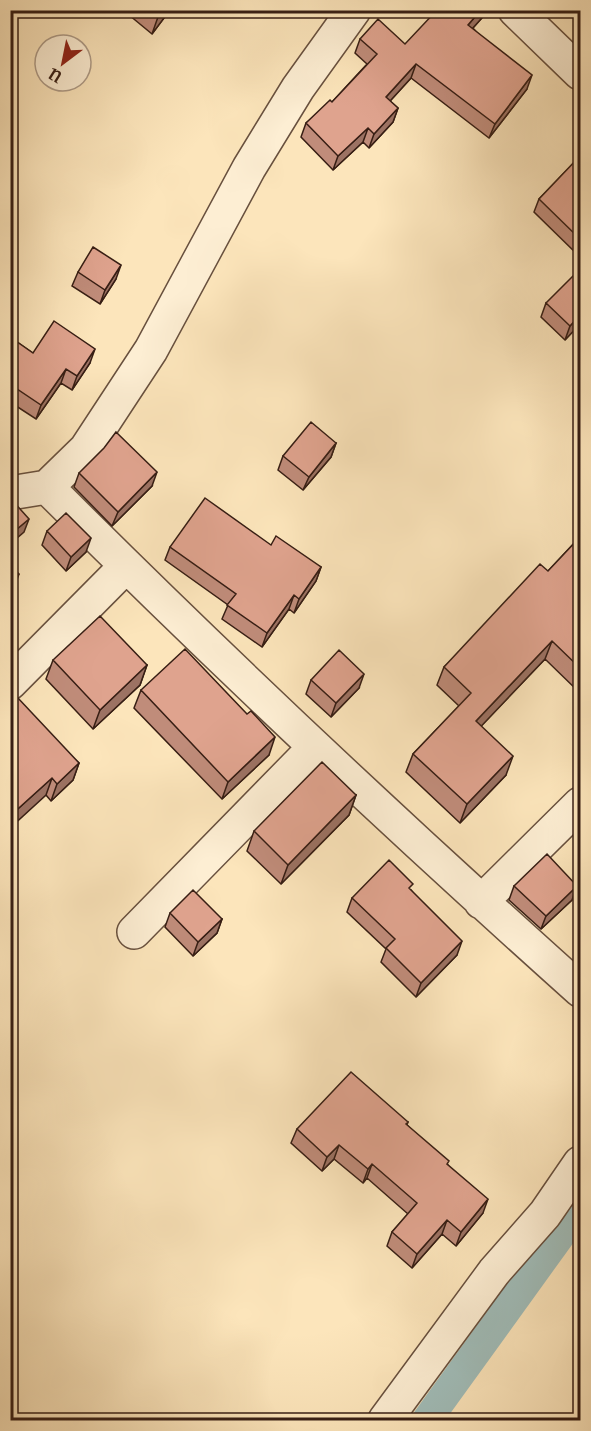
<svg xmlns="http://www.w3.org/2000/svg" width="591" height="1431" viewBox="0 0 591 1431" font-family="'IM FELL French Canon',serif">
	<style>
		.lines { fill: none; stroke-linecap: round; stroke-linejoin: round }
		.canal { stroke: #a1bdb9; stroke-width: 30 }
		.minor-casing { stroke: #68503e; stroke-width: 36 }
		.minor { stroke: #fdeed3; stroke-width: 33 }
		.wall { fill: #c08c7a; stroke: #371e14; stroke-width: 1.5 }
		.shaded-wall { fill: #9c7263; stroke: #371e14; stroke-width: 1.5 }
		.building { fill: #dfa38e; stroke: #371e14; stroke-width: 1.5 }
	</style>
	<rect width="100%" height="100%" fill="#fce5bb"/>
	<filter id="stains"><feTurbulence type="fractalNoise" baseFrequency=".00333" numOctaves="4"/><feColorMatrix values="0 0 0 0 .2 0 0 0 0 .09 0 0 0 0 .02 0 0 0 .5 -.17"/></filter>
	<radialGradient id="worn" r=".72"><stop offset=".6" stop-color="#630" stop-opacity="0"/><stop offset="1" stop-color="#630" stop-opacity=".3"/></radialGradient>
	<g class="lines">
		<!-- canal -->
		<path class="canal" d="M 427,1420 L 580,1208"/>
		<defs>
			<path id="minor" d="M 515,10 L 580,73
				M 47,487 C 220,660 398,827 580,990
				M 10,493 L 47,487 L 86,449 L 151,350 L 249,168 L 298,88 L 354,10
				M 10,683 L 126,566
				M 481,902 L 580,804
				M 134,932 L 314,748
				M 385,1420 L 494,1272 L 545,1214 L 580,1163"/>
		</defs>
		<!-- minor casing -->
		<use href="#minor" class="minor-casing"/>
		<!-- minor -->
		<use href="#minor" class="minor"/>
	</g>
	<!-- wall -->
	<path class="wall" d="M 123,10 L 170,10 L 152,34 Z
		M 489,10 L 473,28 L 527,89 L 489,138 L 411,78 L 390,101 L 398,108 L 393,122 L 369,148 L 363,142 L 333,170 L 301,137 L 306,123 L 332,102 L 367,64 L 355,53 L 360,39 L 405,44 Z
		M 580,156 L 580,257 L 534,212 L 539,199 Z
		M 78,272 L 116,279 L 100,304 L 72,286 Z
		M 546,303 L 580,324 L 565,340 L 541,317 Z
		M 10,337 L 33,353 L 90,363 L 72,390 L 61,383 L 36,419 L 10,402 Z
		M 336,443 L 331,457 L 303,490 L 278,470 L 283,456 Z
		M 79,473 L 152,486 L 112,526 L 74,487 Z
		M 47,531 L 86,552 L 66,571 L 42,545 Z
		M 580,537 L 580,693 L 545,659 L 481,726 L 506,775 L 460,823 L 406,772 L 413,754 L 459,706 L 437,685 L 444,667 L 548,571 Z
		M 271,545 L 321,567 L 316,581 L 294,613 L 289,609 L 262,647 L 222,619 L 228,605 L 165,560 L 170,547 Z
		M 53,660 L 147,665 L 140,685 L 93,729 L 46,679 Z
		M 311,680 L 359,688 L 331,717 L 306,694 Z
		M 141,690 L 269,755 L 222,799 L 134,708 Z
		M 10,702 L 79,763 L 73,780 L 51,801 L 46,795 Z
		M 356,795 L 349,815 L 281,884 L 247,851 L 254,831 Z
		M 514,886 L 572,900 L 541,929 L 509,900 Z
		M 411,890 L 457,955 L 416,997 L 381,962 L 386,949 L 347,912 L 352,898 Z
		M 170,913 L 222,919 L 217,933 L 193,956 L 165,927 Z
		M 408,1122 L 407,1125 L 448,1165 L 483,1213 L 456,1246 L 442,1234 L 412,1268 L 387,1246 L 392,1232 L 408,1214 L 367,1178 L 363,1183 L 334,1159 L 322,1171 L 291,1143 L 297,1129 Z"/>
	<!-- shaded-wall -->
	<path class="shaded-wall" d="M 162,10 L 170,10 L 152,34 L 159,14 Z
		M 481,10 L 489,10 L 463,39 L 468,25 Z
		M 416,64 L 411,78 L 381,111 L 386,97 Z
		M 532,75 L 527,89 L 489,138 L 495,124 Z
		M 398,108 L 393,122 L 369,148 L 374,134 Z
		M 368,128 L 363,142 L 333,170 L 338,156 Z
		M 121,265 L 116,279 L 100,304 L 105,290 Z
		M 580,315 L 580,324 L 565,340 L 570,326 Z
		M 95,349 L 90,363 L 72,390 L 77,376 Z
		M 66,369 L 61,383 L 36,419 L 41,405 Z
		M 336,443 L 331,457 L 303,490 L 309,477 Z
		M 157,472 L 152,486 L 112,526 L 118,512 Z
		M 29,519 L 24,532 L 10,544 L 10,535 Z
		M 91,538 L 86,552 L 66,571 L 71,557 Z
		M 321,567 L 316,581 L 294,613 L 299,599 Z
		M 19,574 L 14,588 L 10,591 L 10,582 Z
		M 294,595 L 289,609 L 262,647 L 267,633 Z
		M 552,641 L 545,659 L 469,739 L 476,721 Z
		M 147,665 L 140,685 L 93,729 L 100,710 Z
		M 364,674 L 359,688 L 331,717 L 336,703 Z
		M 275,737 L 269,755 L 222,799 L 228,782 Z
		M 513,756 L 506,775 L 460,823 L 467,804 Z
		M 79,763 L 73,780 L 51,801 L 57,784 Z
		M 52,778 L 46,795 L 10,828 L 10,816 Z
		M 356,795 L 349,815 L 281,884 L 288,865 Z
		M 577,886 L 572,900 L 541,929 L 546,916 Z
		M 222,919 L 217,933 L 193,956 L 198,942 Z
		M 462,941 L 457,955 L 416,997 L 421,983 Z
		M 339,1145 L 334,1159 L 322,1171 L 327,1157 Z
		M 372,1164 L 367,1178 L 363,1183 L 368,1169 Z
		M 488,1199 L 483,1213 L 456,1246 L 461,1232 Z
		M 447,1220 L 442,1234 L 412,1268 L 417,1254 Z"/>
	<!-- building -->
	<path class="building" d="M 155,10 L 162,10 L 159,14 Z
		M 437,10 L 481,10 L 468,25 L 532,75 L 495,124 L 416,64 L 386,97 L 398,108 L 374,134 L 368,128 L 338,156 L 306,123 L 330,100 L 332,102 L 377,54 L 360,39 L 378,19 L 405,44 Z
		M 580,156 L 580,239 L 539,199 Z
		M 93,247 L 121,265 L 105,290 L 78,272 Z
		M 580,269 L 580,315 L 570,326 L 546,303 Z
		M 54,321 L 95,349 L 77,376 L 66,369 L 41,405 L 11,385 L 10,386 L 10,337 L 33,353 Z
		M 311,422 L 336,443 L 309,477 L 283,456 Z
		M 116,432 L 157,472 L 118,512 L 79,473 L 104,448 Z
		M 205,498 L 271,545 L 276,536 L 321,567 L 299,599 L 294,595 L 267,633 L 227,605 L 236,594 L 170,547 Z
		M 12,500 L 29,519 L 10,535 L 10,502 Z
		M 66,513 L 91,538 L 71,557 L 47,531 Z
		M 580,537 L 580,668 L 552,641 L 476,721 L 513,756 L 467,804 L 413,754 L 471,693 L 444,667 L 540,564 L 548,571 Z
		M 10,565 L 19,574 L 10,582 Z
		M 100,616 L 147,665 L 100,710 L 53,660 Z
		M 185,649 L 247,714 L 251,711 L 275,737 L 228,782 L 141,690 Z
		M 339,650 L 364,674 L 336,703 L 311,680 Z
		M 17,697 L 79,763 L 57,784 L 52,778 L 10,816 L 10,702 Z
		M 322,762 L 356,795 L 288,865 L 254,831 Z
		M 547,854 L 577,886 L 546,916 L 514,886 Z
		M 389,860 L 413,884 L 409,888 L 462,941 L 421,983 L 386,948 L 395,939 L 352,898 Z
		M 193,890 L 222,919 L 198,942 L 170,913 Z
		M 351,1072 L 408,1122 L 406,1124 L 449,1161 L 447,1164 L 488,1199 L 461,1232 L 447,1220 L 417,1254 L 392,1232 L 417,1203 L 372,1164 L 368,1169 L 339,1145 L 327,1157 L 297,1129 Z"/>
	<!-- margin -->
	<rect width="591" height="1431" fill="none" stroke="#fce5bb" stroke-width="36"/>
	<rect x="12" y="12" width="567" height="1407" fill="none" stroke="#371e14" stroke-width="3"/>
	<rect x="18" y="18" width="555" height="1395" fill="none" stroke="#371e14" stroke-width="1.5"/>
	<!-- north arrow -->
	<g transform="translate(63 63) rotate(212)"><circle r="28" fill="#fdeed3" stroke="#ae9b87" stroke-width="1.5"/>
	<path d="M0-4.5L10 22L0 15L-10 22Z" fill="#8f2418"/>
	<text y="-9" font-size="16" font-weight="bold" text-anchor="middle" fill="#371e14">U</text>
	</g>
	<rect width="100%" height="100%" filter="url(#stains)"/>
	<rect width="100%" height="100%" fill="url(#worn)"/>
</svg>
